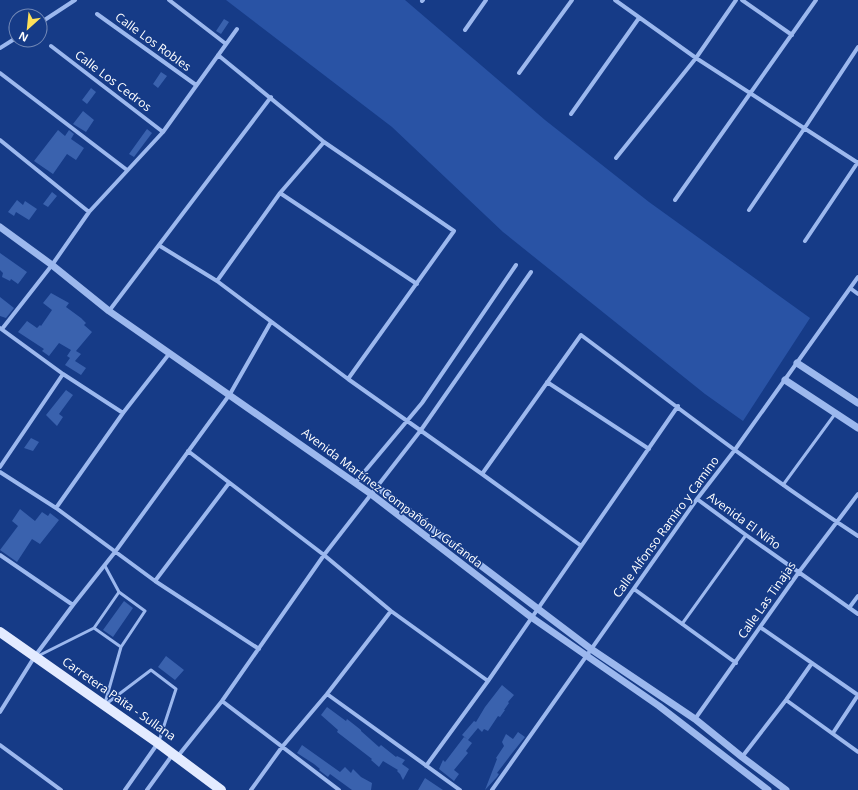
<svg xmlns="http://www.w3.org/2000/svg" width="858" height="790" viewBox="0 0 858 790" font-family="'Open Sans',sans-serif">
	<style>
		.green { fill: #2953a5 }
		.building { fill: #3a62ae }
		.lines { fill: none; stroke-linecap: round; stroke-linejoin: round }
		.service { stroke: #9cb8ee; stroke-width: 3 }
		.minor { stroke: #9cb8ee; stroke-width: 4 }
		.tertiary { stroke: #9cb8ee; stroke-width: 7 }
		.primary { stroke: #e3ebff; stroke-width: 10 }
		.labels { text-anchor: middle; stroke-width: 3; stroke-linejoin: round; paint-order: stroke }
		.street-label { font-size: 12px; fill: #fff; stroke: #163b87 }
	</style>
	<rect width="100%" height="100%" fill="#163b87"/>
	<!-- green -->
	<path class="green" d="M 226,0 L 405,0 L 545,120 L 649,202 L 810,318 L 743,421 L 705,394 L 503,232 L 392,127 Z"/>
	<!-- building -->
	<path class="building" d="M 224,19 L 229,22 L 221,34 L 216,31 Z
		M 161,72 L 167,76 L 158,88 L 153,84 Z
		M 91,88 L 96,92 L 87,104 L 82,100 Z
		M 83,111 L 94,120 L 86,132 L 73,124 Z
		M 147,129 L 152,133 L 134,157 L 129,154 Z
		M 58,130 L 65,136 L 69,130 L 74,134 L 71,139 L 84,148 L 76,160 L 67,154 L 53,174 L 34,161 Z
		M 52,192 L 57,196 L 48,207 L 43,204 Z
		M 17,200 L 23,205 L 25,201 L 37,209 L 29,220 L 16,212 L 14,216 L 8,212 Z
		M 0,253 L 27,272 L 18,284 L 11,279 L 10,281 L 2,277 L 3,273 L 0,270 Z
		M 51,293 L 69,303 L 66,307 L 81,318 L 86,323 L 84,325 L 92,332 L 76,351 L 81,354 L 75,361 L 86,368 L 81,375 L 65,365 L 70,358 L 67,356 L 71,350 L 59,343 L 49,356 L 42,351 L 44,349 L 18,332 L 27,321 L 37,328 L 40,325 L 41,326 L 52,310 L 43,303 Z
		M 0,297 L 14,308 L 6,318 L 0,316 Z
		M 66,390 L 73,395 L 59,414 L 63,417 L 57,426 L 46,415 Z
		M 31,438 L 39,442 L 33,451 L 24,448 Z
		M 20,509 L 35,521 L 42,512 L 48,516 L 50,513 L 59,520 L 40,544 L 32,539 L 17,562 L 0,550 L 18,526 L 12,521 Z
		M 124,601 L 133,608 L 113,637 L 103,630 Z
		M 166,656 L 184,670 L 175,680 L 158,667 Z
		M 502,685 L 514,695 L 508,702 L 509,703 L 504,710 L 505,710 L 500,717 L 498,716 L 488,731 L 484,729 L 482,732 L 478,728 L 468,740 L 472,743 L 466,751 L 468,753 L 454,770 L 459,774 L 454,781 L 439,769 L 443,760 L 445,762 L 464,737 L 467,739 L 462,735 L 474,721 L 476,722 L 485,707 Z
		M 327,707 L 346,721 L 347,719 L 361,730 L 361,731 L 379,747 L 381,745 L 396,757 L 397,756 L 405,760 L 402,764 L 409,769 L 403,780 L 400,774 L 397,771 L 398,770 L 383,761 L 379,767 L 371,760 L 372,759 L 337,732 L 338,730 L 321,715 Z
		M 518,732 L 525,737 L 513,752 L 497,773 L 499,774 L 497,777 L 485,790 L 497,759 L 496,758 L 504,746 L 502,742 L 506,734 L 513,739 Z
		M 302,745 L 340,772 L 345,767 L 351,773 L 353,769 L 361,777 L 372,783 L 371,790 L 352,790 L 330,774 L 328,777 L 319,770 L 320,769 L 314,764 L 297,753 Z
		M 425,778 L 443,790 L 418,790 Z"/>
	<g class="lines">
		<!-- service -->
		<path class="service" d="M 783,485 L 835,414
			M 105,566 L 119,592 L 145,611 L 121,647 L 105,703
			M 682,624 L 746,535
			M 94,628 L 121,647
			M 38,656 L 94,628 L 119,592
			M 106,704 L 151,670 L 176,689 L 159,741"/>
		<!-- minor -->
		<path class="minor" d="M 169,0 L 226,44
			M 615,0 L 696,58 L 858,163
			M 742,0 L 792,35
			M 422,1 L 423,0
			M 97,14 L 196,85
			M 40,23 L 75,0
			M 465,30 L 486,0
			M 51,46 L 163,132
			M 0,48 L 16,38
			M 218,55 L 324,142 L 454,231 L 348,379
			M 0,73 L 127,170
			M 519,73 L 572,0
			M 571,114 L 639,18
			M 0,140 L 89,212
			M 616,158 L 696,58 L 736,0
			M 280,193 L 417,284
			M 675,200 L 816,0
			M 749,210 L 804,129 L 858,47
			M 805,241 L 858,162
			M 160,246 L 217,281 L 348,379 L 482,474 L 580,545
			M 217,281 L 280,193 L 324,142
			M 850,288 L 858,294
			M 109,311 L 271,97
			M 0,328 L 63,374 L 123,413
			M 2,329 L 52,265 L 89,212 L 163,132 L 237,29
			M 547,382 L 649,449
			M 188,451 L 324,555 L 391,611 L 488,681
			M 0,467 L 63,374
			M 0,472 L 56,508 L 155,581 L 259,649
			M 482,474 L 581,335 C 672,403 762,473 858,536
			M 355,483 L 422,403 L 516,265
			M 697,499 L 746,535 L 858,614
			M 56,508 L 123,413 L 169,354
			M 0,555 L 73,605
			M 155,581 L 229,483
			M 634,589 L 736,663
			M 849,608 L 858,596
			M 760,627 L 858,695
			M 327,694 L 460,790
			M 786,700 L 858,752
			M 222,701 L 339,790
			M 0,712 L 35,656 L 73,605 L 115,552 L 230,394 L 271,322
			M 695,719 L 799,572 L 858,494
			M 833,733 L 858,695
			M 0,745 L 61,790
			M 178,756 L 222,701 L 324,555 L 421,430 L 531,272
			M 742,757 L 786,700 L 812,663
			M 426,766 L 488,681 L 678,406
			M 125,790 L 158,743
			M 147,790 L 173,754
			M 251,790 L 282,747 L 327,694 L 391,611
			M 492,790 L 697,499 L 734,451 L 858,277"/>
		<!-- tertiary -->
		<path class="tertiary" d="M 0,227 L 52,265 L 109,311 L 371,494 L 531,617 L 659,706 L 768,790
			M 797,363 L 858,403
			M 785,380 L 858,428
			M 377,487 L 591,649 L 695,719 L 742,757 L 786,790"/>
		<!-- primary -->
		<path class="primary" d="M 0,632 L 158,743 L 221,790"/>
	</g>
	<g class="labels">
		<!-- street labels -->
		<g class="street-label">
			<text transform="translate(153 42) rotate(36)" y="4">Calle Los Robles</text>
			<text transform="translate(113 81) rotate(37)" y="4">Calle Los Cedros</text>
			<text transform="translate(392 498) rotate(37)" y="4">Avenida Martínez Compañón y Gufanda</text>
			<text transform="translate(744 521) rotate(36)" y="4">Avenida El Niño</text>
			<text transform="translate(666 527) rotate(-54)" y="4">Calle Alfonso Ramiro y Camino</text>
			<text transform="translate(767 600) rotate(-55)" y="4">Calle Las Tinajas</text>
			<text transform="translate(119 699) rotate(35)" y="4">Carretera Paita - Sullana</text>
		</g>
	</g>
	<!-- north arrow -->
	<g transform="translate(28 28) rotate(207)"><circle r="19" fill="#163b87" stroke="#7389b7"/>
	<path d="M0-3L7 15L0 10L-7 15Z" fill="#ffe159"/>
	<text y="-6" font-size="11" font-weight="bold" text-anchor="middle" fill="#ffffff">N</text>
	</g>
</svg>
